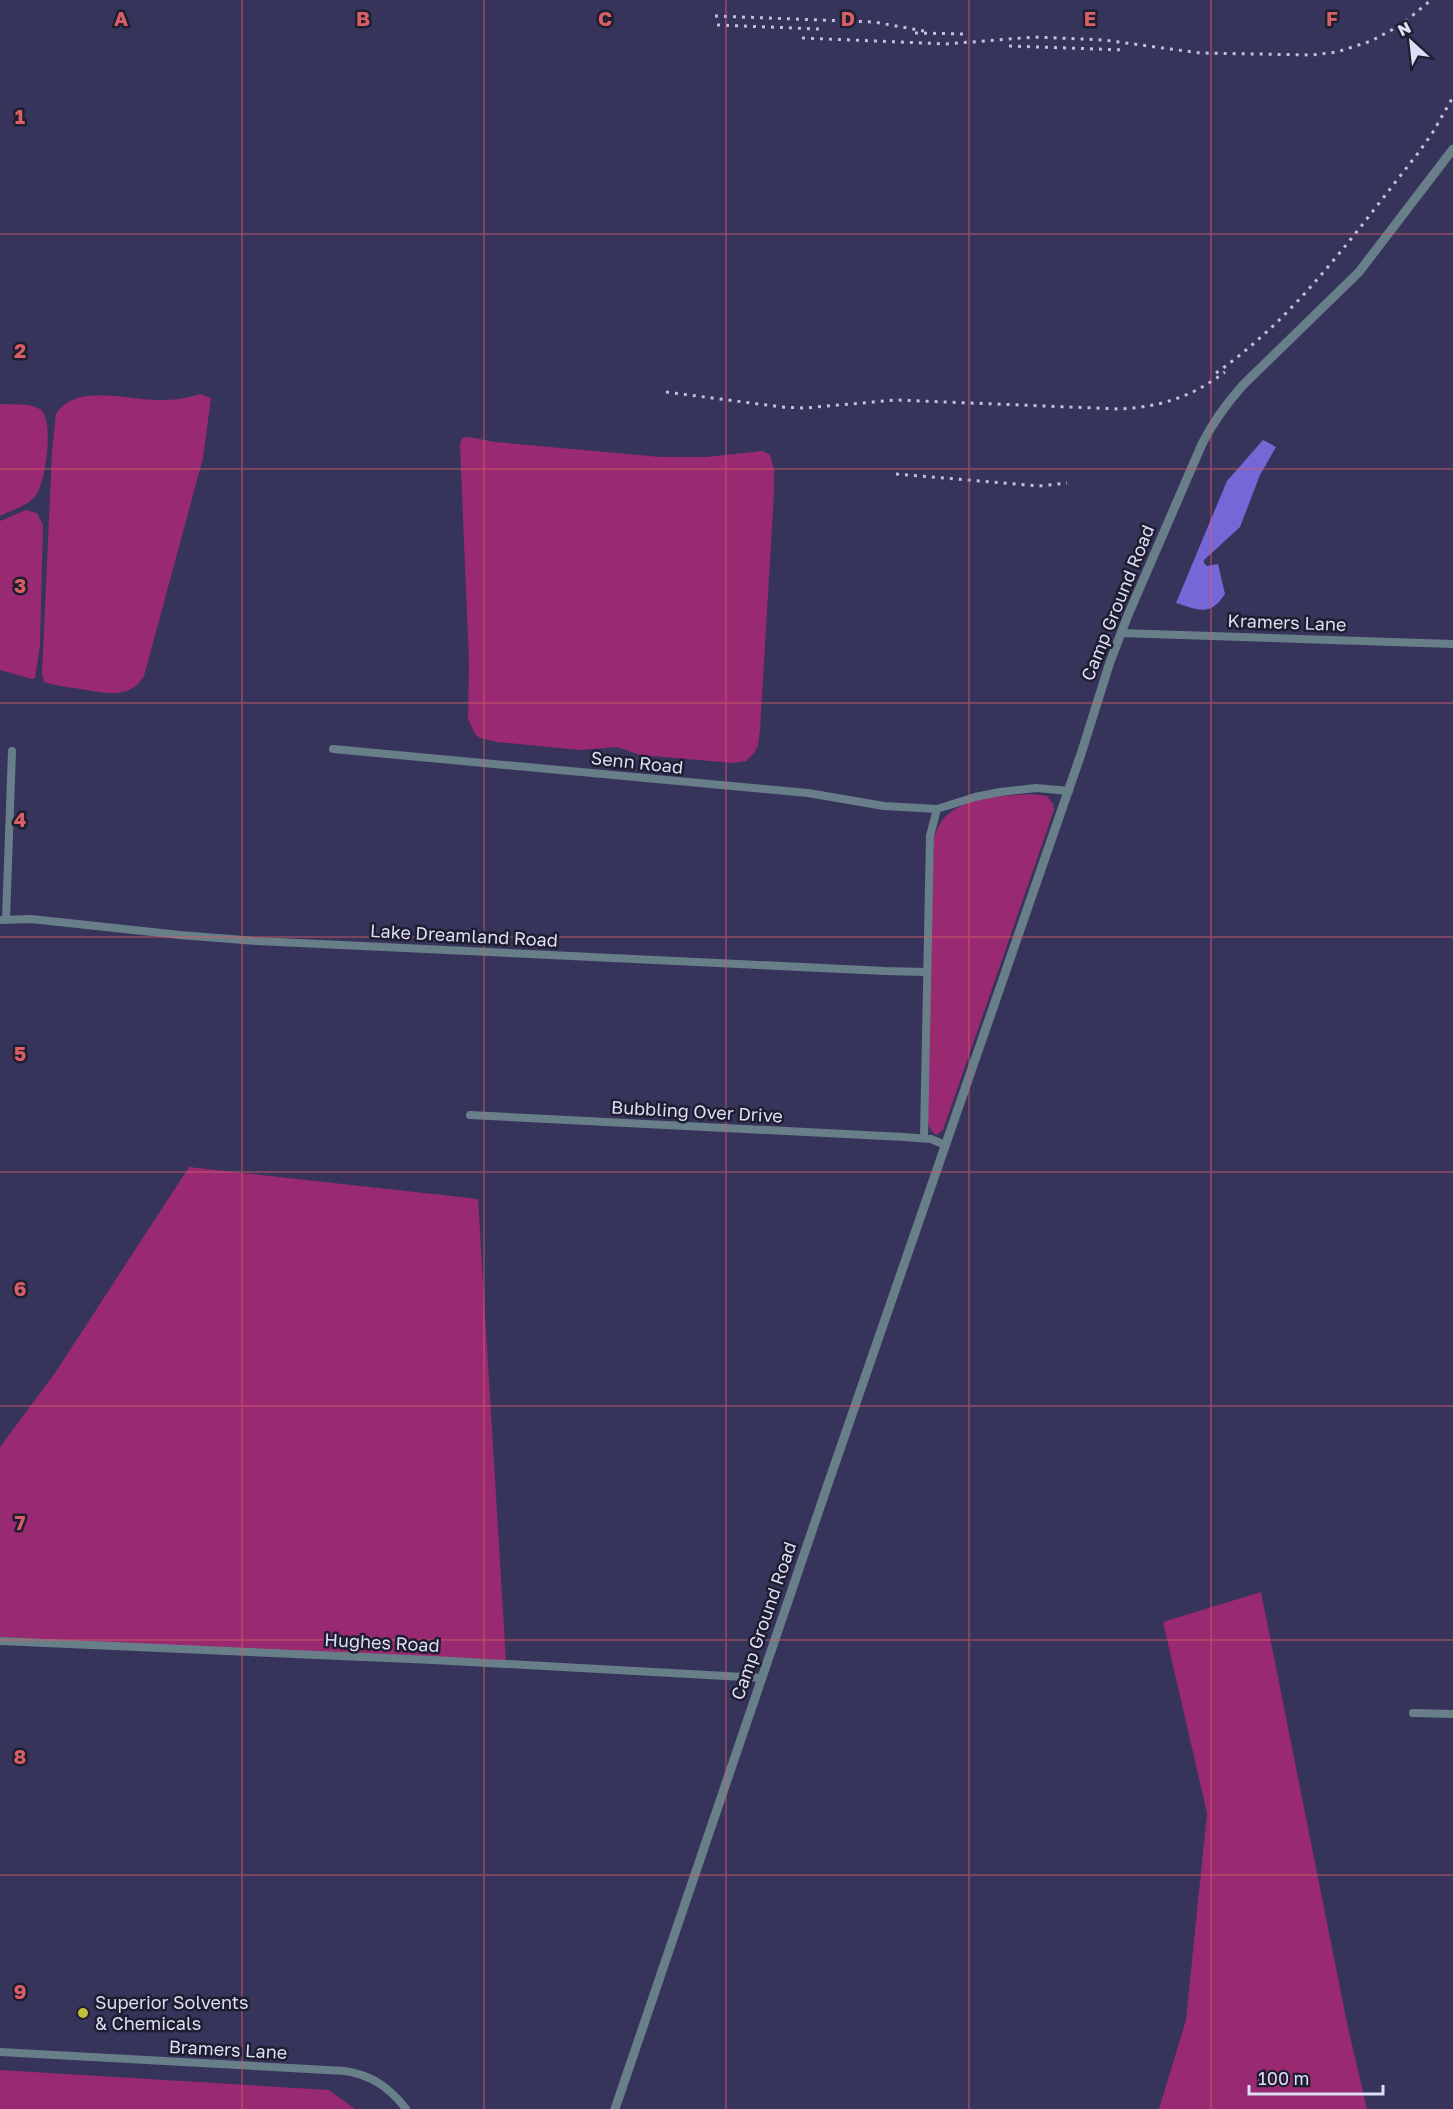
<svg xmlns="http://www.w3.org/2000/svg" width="1453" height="2109" viewBox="0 0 1453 2109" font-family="'Golos Text',sans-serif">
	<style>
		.green { fill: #992970 }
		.water { fill: #7667d7 }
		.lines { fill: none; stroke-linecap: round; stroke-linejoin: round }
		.minor { stroke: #687f89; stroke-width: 8 }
		.tertiary { stroke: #687f89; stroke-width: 9 }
		.rail { stroke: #c2c1dd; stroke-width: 3; stroke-dasharray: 3 6; stroke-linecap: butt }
		.grid { fill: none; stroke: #d85f66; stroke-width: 1.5; stroke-opacity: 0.55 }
		.poi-dot { fill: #c3bd3e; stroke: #1f1e30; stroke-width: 2 }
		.labels { text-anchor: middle; stroke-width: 5; stroke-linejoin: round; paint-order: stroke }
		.street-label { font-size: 18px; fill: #dedef7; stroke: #1f1e30 }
		.poi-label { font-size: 18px; fill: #dedef7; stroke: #1f1e30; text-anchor: start }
		.grid-label { font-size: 20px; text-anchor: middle; font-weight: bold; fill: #d85f66; stroke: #1f1e30; stroke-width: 5; stroke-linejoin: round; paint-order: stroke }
	</style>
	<rect width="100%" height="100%" fill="#37345b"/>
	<!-- green -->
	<path class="green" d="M 200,394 L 211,398 L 203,458 L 144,676 C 130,700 105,693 81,689 C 69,687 56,686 44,682 L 42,674 L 52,452 L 56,414 C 76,384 124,399 153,400 C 169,401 185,399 200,394 Z
		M 0,404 C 13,405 30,402 41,410 C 54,421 46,482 36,495 C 28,506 12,510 0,516 Z
		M 469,437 L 495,442 L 660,457 L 706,457 L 763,451 L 770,455 L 774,470 L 774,493 L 760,730 L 758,745 L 755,752 L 746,761 L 733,763 L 640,755 L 617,747 L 580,750 L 497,742 L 480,738 L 475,734 L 468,719 L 469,663 L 460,445 L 462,438 Z
		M 26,510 L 37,513 L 43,525 L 40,645 L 35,678 L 32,679 L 0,670 L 0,521 Z
		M 1032,794 L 1047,796 L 1053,804 L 1054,810 L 943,1130 L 936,1135 C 926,1128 927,1114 927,1102 L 934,837 C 937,830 940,822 946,816 C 967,796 1005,796 1032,794 Z
		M 189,1167 L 478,1199 L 506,1661 L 0,1638 L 0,1447 L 55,1373 Z
		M 1261,1592 L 1347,2023 L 1367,2109 L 1159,2109 L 1186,2020 L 1207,1813 L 1163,1622 Z
		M 0,2070 L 329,2090 L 355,2109 L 0,2109 Z"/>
	<!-- water -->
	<path class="water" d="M 1263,440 L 1276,447 L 1260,475 L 1240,527 L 1204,560 L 1204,563 L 1207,566 L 1218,564 L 1225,594 C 1210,617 1199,610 1176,603 L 1227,481 Z"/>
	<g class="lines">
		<!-- minor -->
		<path class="minor" d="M 1121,633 L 1453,644
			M 333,749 L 808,793 L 884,806 L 937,809 L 975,797 L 1000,792 L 1036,788 L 1069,791
			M 6,919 L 12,751
			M 0,920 L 31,919 L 180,935 L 257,941 L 885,971 L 927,972
			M 470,1115 L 904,1137 L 931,1139 L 945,1145
			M 924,1138 L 930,836 L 937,809
			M 0,1641 L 433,1660 L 762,1678
			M 1413,1713 L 1453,1714
			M 0,2052 L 345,2071 C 372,2075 390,2088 406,2109"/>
		<!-- tertiary -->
		<path class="tertiary" d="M 615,2109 L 829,1481 L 1081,754 L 1110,662 L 1128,615 L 1202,444 C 1213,422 1227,403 1243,385 L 1359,272 L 1453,149"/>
		<!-- rail -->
		<path class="rail" d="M 715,16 L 874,22 L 924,31
			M 717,25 L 819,29
			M 915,33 L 966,34
			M 802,38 L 946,44 L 1035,37 L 1104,40 L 1200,53 L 1312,55 L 1337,52 L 1371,41 L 1401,25 L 1431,0
			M 1009,46 L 1125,50
			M 1216,373 C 1299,315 1357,230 1419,152 L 1433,132 L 1453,97
			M 666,392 L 782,407 L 805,408 L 896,400 L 1119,409 C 1160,407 1192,397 1225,372
			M 896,474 L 1039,486 L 1067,483"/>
	</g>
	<!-- grid -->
	<path class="grid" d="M 242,0 L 242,2109M 484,0 L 484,2109M 726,0 L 726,2109M 969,0 L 969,2109M 1211,0 L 1211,2109M 0,234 L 1453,234M 0,469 L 1453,469M 0,703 L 1453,703M 0,937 L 1453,937M 0,1172 L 1453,1172M 0,1406 L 1453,1406M 0,1640 L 1453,1640M 0,1875 L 1453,1875"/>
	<!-- markers -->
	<circle class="poi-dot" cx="83" cy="2013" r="6"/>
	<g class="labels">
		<!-- street labels -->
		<g class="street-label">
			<text transform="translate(1118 603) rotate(-68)" y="6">Camp Ground Road</text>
			<text transform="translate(1287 623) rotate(2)" y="6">Kramers Lane</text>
			<text transform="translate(637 763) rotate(6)" y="6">Senn Road</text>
			<text transform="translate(464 936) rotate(3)" y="6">Lake Dreamland Road</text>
			<text transform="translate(697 1112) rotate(3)" y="6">Bubbling Over Drive</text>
			<text transform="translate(764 1621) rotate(-71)" y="6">Camp Ground Road</text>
			<text transform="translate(382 1643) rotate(3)" y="6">Hughes Road</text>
			<text transform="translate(228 2050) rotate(3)" y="6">Bramers Lane</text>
		</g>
		<!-- poi labels -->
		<g class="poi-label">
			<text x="95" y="2009">Superior Solvents<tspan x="95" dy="21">&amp; Chemicals</tspan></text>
		</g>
	</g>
	<g class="grid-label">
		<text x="121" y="26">A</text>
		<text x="363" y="26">B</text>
		<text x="605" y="26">C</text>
		<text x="848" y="26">D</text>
		<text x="1090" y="26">E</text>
		<text x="1332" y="26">F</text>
		<text x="20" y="124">1</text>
		<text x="20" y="358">2</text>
		<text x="20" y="593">3</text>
		<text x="20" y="827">4</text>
		<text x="20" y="1061">5</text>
		<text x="20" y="1296">6</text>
		<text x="20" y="1530">7</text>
		<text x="20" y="1764">8</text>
		<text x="20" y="1999">9</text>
	</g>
	<!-- north arrow -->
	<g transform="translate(1411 42) rotate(333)" stroke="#1f1e30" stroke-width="4.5" paint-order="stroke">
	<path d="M0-4.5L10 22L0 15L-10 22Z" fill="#dedef7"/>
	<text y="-9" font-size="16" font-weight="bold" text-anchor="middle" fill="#dedef7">N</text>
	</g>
	<!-- scale -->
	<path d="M1249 2085v9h134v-9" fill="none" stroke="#dedef7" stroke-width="3"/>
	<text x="1258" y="2085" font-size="18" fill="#dedef7" stroke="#1f1e30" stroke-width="4.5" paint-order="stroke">100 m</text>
</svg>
